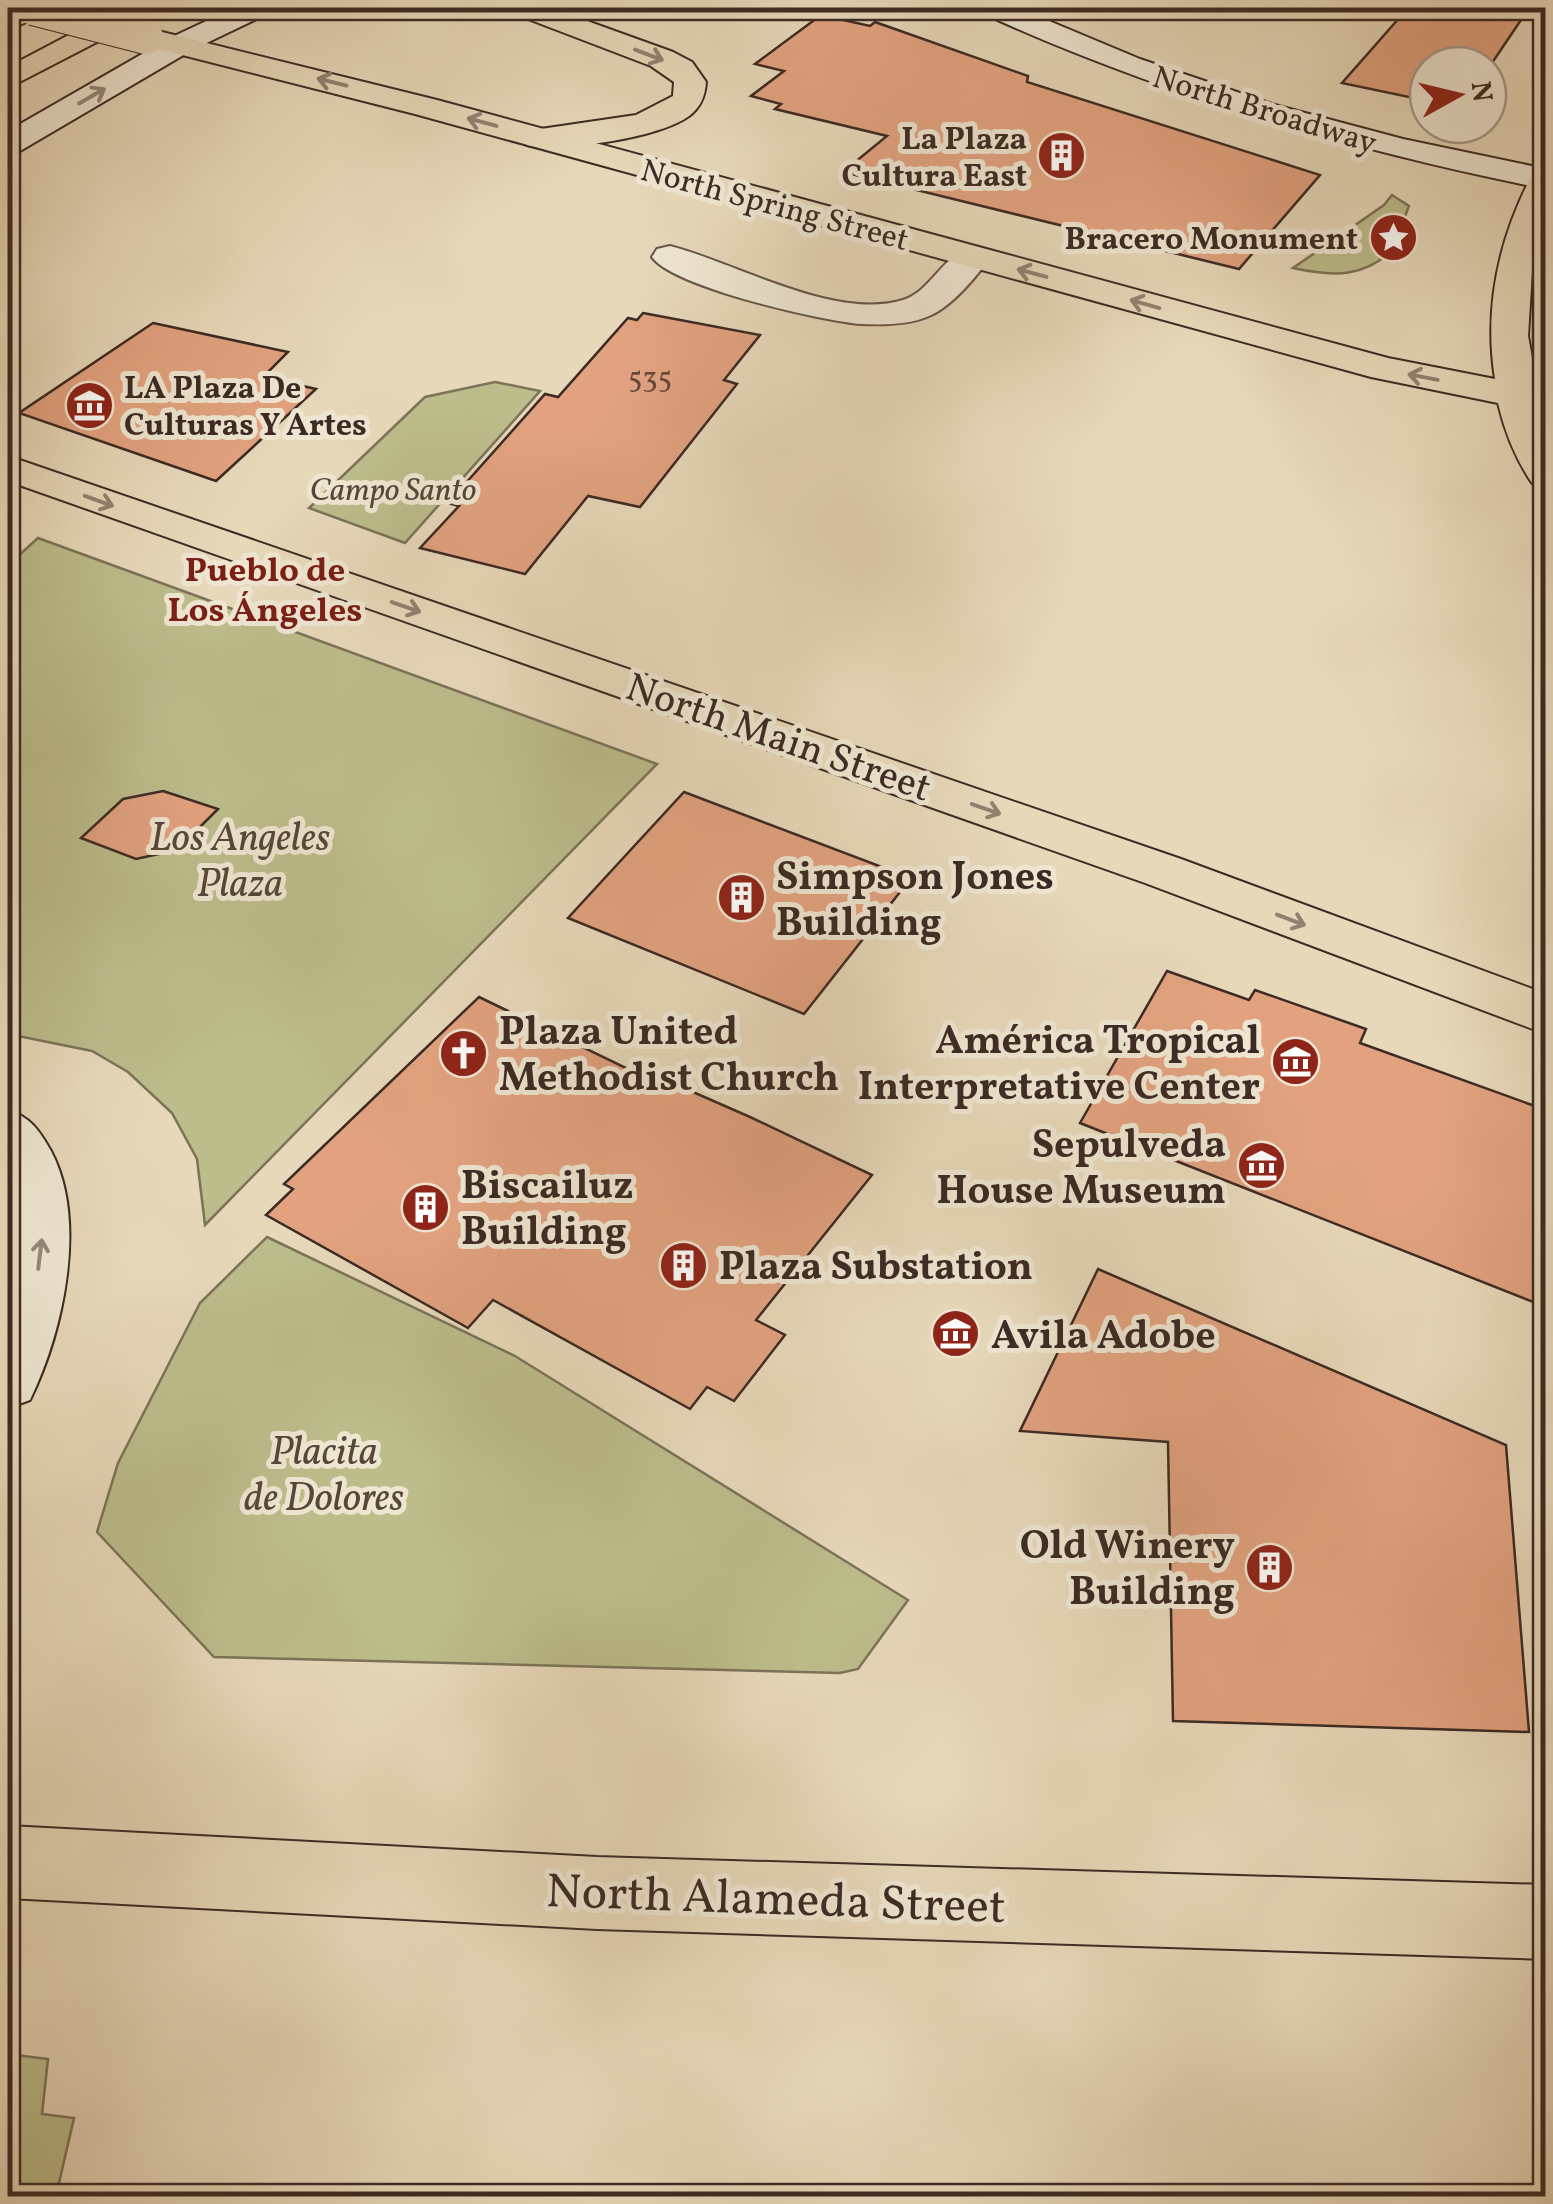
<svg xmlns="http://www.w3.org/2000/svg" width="1553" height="2204" viewBox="0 0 1553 2204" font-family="Vollkorn,serif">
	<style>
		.green { fill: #bdbc8b; stroke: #7c7358; stroke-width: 2.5 }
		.building { fill: #e2a27f; stroke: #3c2a24; stroke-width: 2.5 }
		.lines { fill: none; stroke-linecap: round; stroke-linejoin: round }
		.minor-casing { stroke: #67564a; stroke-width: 4 }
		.secondary-casing { stroke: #3c2a24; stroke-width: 4 }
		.primary-casing { stroke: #3c2a24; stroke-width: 4 }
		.motorway-casing { stroke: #3c2a24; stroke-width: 4 }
		.minor { fill: #efe6d2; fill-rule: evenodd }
		.secondary { fill: #efe6d2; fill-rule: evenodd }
		.primary { fill: #e7d8ba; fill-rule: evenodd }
		.motorway { fill: #e7d8ba; fill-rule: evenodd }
		.primary-bridge-casing { stroke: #3c2a24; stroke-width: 36; stroke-linecap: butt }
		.primary-bridge { stroke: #e7d8ba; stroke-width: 34 }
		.oneway { stroke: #92816f }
		.oneway2 { stroke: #96887b }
		.labels { text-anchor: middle; stroke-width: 10; stroke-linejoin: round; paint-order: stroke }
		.far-number-label { font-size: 30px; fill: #66483b }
		.far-street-label { font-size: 32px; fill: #3c2a24; stroke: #efe6d2 }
		.far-poi-label { font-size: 32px; font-weight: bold; fill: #3c2a24; stroke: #efe6d2; text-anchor: end }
		.far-park-label { font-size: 32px; font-style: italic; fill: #564739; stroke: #efe6d2 }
		.far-neighbourhood-label { font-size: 35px; font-weight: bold; fill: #7a1f14; stroke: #efe6d2 }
		.street-label { font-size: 40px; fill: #3c2a24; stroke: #efe6d2 }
		.park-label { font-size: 40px; font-style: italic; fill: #564739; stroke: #efe6d2 }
		.poi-label { font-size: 40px; font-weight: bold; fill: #3c2a24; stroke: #efe6d2; text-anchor: start }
		.near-street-label { font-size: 48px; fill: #3c2a24; stroke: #efe6d2 }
	</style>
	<rect width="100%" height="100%" fill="#e7d8ba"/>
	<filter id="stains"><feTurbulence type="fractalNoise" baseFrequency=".002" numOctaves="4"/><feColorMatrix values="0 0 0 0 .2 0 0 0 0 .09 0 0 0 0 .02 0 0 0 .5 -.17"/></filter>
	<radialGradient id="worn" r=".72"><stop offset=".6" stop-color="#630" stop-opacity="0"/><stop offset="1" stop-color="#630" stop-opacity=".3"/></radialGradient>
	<!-- green -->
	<path class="green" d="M 1392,195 L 1409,206 L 1401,227 L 1381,235 L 1396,247 C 1365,278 1334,277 1293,268 L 1384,205 Z
		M 495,382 L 540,391 L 405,543 L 309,508 L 425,397 Z
		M 38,538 L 657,764 L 205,1225 L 197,1159 L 172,1113 L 128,1072 L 92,1051 L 8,1034 L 8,565 Z
		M 267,1237 L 515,1356 L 908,1600 L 858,1669 L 840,1673 L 214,1657 L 97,1532 L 118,1463 L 200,1303 Z
		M 8,2054 L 48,2059 L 42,2114 L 74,2118 L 56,2196 L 8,2196 Z"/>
	<!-- building -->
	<path class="building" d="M 1408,8 L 1529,8 L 1488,69 L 1488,65 L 1428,65 L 1428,101 L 1342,83 Z
		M 821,15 L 870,26 L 875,22 L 1028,76 L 1027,82 L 1320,175 L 1239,269 L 843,172 L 887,136 L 775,109 L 781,104 L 751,96 L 784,71 L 755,64 Z
		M 643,313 L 760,335 L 724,380 L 737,384 L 640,507 L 588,496 L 525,574 L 420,548 L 459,506 L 448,503 L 545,394 L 558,397 L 628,318 L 637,320 Z
		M 153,323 L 288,352 L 263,377 L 316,389 L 216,481 L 19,413 Z
		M 163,791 L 218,809 L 177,850 L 136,859 L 81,838 L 123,799 Z
		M 684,792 L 911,878 L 804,1014 L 568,918 Z
		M 1167,971 L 1249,1000 L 1255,990 L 1366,1029 L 1360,1043 L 1546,1110 L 1546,1307 L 1080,1123 Z
		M 479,997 L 632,1071 L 636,1067 L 750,1117 L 872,1175 L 756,1320 L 785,1335 L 734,1401 L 707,1387 L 690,1409 L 493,1300 L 468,1328 L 266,1215 L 293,1189 L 284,1184 Z
		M 1098,1269 L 1506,1445 L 1529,1732 L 1173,1721 L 1168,1442 L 1020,1431 Z"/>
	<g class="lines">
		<defs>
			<path id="minor" d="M 670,246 C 734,262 835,321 903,300 C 936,290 946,241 985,250 L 990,258 C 976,277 951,307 929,316 C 909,325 883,325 861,324 C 822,321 673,287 652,257 L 657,249 Z"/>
			<path id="secondary" d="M 234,8 L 272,8 L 267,14 L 192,50 L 20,151 L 8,154 L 8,131 L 170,38 Z
				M 979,8 L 1018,8 L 1140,59 L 1275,105 L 1403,139 L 1546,169 L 1546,189 C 1351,150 1165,96 984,14 Z
				M 8,1110 C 30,1117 39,1130 51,1151 C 88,1221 63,1332 30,1400 L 8,1408 L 8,1273 L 13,1221 L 8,1184 Z"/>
			<path id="primary" d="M 146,28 L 437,100 L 1388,358 L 1495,379 C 1484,309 1498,243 1529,181 L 1534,174 L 1546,171 L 1546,220 L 1532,271 L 1528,336 L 1546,434 L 1546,486 L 1532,483 C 1515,458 1505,432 1498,403 L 1371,377 L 415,114 L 135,43 L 131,37 L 135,31 Z
				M 8,456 L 1181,859 L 1546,994 L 1546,1034 L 1145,883 L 8,481 Z
				M 8,1826 L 597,1857 L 1546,1885 L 1546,1959 L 597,1929 L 8,1898 Z"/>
			<path id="motorway" d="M 12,8 L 50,8 L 45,14 L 8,30 L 8,10 Z
				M 120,8 L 156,8 L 151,14 L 8,88 L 8,67 Z
				M 510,8 L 551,8 L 673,52 L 692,62 L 706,82 C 705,96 701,107 689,116 C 662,137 560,153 527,145 L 523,138 L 527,131 L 636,115 L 673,96 L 674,82 L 651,66 L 515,14 Z"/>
		</defs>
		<!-- minor casing -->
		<use href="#minor" class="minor-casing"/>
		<!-- secondary casing -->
		<use href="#secondary" class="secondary-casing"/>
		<!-- primary casing -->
		<use href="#primary" class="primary-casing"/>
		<!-- motorway casing -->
		<use href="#motorway" class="motorway-casing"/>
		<!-- minor -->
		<use href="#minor" class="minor"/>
		<!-- secondary -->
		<use href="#secondary" class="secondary"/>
		<!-- primary -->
		<use href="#primary" class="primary"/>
		<!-- motorway -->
		<use href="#motorway" class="motorway"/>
		<defs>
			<path id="primary-bridge" d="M 33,8 L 146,37"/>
		</defs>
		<!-- primary-bridge casing -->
		<use href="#primary-bridge" class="primary-bridge-casing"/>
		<!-- primary-bridge -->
		<use href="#primary-bridge" class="primary-bridge"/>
	</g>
	<!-- one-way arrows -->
	<defs><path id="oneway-shaft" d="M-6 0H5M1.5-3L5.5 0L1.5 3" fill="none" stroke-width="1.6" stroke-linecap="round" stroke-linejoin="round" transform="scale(2.5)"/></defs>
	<g class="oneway">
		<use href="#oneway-shaft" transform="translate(649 55) rotate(21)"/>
		<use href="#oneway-shaft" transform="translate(332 82) rotate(-166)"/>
		<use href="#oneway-shaft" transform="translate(482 122) rotate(-165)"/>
		<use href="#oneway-shaft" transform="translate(1032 273) rotate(-165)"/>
		<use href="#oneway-shaft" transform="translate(1145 304) rotate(-164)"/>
		<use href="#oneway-shaft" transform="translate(1423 377) rotate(-169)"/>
		<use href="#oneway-shaft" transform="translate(99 501) rotate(20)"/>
		<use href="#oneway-shaft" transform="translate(406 607) rotate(19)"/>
		<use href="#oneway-shaft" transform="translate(986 809) rotate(19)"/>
		<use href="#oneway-shaft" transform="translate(1291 920) rotate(21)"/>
	</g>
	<g class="oneway2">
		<use href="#oneway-shaft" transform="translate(92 96) rotate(-30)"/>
		<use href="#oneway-shaft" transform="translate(40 1254) rotate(-83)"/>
	</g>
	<!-- icons -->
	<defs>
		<symbol id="building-disc" viewBox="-11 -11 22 22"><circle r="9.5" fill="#8f2418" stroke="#efe6d2"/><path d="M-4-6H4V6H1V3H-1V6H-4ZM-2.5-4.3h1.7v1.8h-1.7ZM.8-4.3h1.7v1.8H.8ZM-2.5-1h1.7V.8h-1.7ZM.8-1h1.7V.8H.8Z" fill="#fff"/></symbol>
		<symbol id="sight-disc" viewBox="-11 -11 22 22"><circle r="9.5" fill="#8f2418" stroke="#efe6d2"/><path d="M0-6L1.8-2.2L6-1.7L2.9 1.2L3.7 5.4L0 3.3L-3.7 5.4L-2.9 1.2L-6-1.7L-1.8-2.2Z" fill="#fff"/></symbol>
		<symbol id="museum-disc" viewBox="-11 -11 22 22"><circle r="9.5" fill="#8f2418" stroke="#efe6d2"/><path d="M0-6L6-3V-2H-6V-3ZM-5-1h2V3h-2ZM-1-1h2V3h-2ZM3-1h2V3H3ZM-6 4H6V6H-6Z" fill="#fff"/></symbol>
		<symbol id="church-disc" viewBox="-11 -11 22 22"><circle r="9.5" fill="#8f2418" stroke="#efe6d2"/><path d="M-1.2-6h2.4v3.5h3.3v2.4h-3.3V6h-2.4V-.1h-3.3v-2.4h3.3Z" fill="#fff"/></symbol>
	</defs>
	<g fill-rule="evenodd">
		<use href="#building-disc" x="1034" y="128" width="55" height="55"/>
		<use href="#sight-disc" x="1366" y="210" width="55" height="55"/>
		<use href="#museum-disc" x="62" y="378" width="55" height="55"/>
		<use href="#building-disc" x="714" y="870" width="55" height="55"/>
		<use href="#church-disc" x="436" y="1026" width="55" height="55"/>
		<use href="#museum-disc" x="1268" y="1034" width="55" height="55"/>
		<use href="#museum-disc" x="1234" y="1138" width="55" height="55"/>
		<use href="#building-disc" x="398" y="1180" width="55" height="55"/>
		<use href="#building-disc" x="656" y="1238" width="55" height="55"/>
		<use href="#museum-disc" x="928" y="1306" width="55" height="55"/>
		<use href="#building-disc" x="1242" y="1540" width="55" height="55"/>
	</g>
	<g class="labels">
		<!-- far-number labels -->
		<g class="far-number-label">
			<text x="650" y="387">535</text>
		</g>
		<!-- far-street labels -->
		<g class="far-street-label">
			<text transform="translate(1265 109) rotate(17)" y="11">North Broadway</text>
			<text transform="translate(775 204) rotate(15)" y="11">North Spring Street</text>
		</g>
		<!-- far-poi labels -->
		<g class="far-poi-label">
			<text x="1027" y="149">La Plaza<tspan x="1027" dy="37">Cultura East</tspan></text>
			<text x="1358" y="249">Bracero Monument</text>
			<text x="124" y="398" text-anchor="start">LA Plaza De<tspan x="124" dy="37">Culturas Y Artes</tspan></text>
		</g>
		<!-- far-park labels -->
		<g class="far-park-label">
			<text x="393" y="500">Campo Santo</text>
		</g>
		<!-- far-neighbourhood labels -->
		<g class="far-neighbourhood-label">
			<text x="265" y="581">Pueblo de<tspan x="265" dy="40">Los Ángeles</tspan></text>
		</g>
		<!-- street labels -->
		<g class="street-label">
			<text transform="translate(779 736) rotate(19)" y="14">North Main Street</text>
		</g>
		<!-- park labels -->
		<g class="park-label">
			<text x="240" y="850">Los Angeles<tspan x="240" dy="46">Plaza</tspan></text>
			<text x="324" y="1464">Placita<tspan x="324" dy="46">de Dolores</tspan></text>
		</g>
		<!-- poi labels -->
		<g class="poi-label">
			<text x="776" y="889">Simpson Jones<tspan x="776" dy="46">Building</tspan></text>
			<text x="499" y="1044">Plaza United<tspan x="499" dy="46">Methodist Church</tspan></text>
			<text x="1260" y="1053" text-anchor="end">América Tropical<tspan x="1260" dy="46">Interpretative Center</tspan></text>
			<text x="1226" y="1157" text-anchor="end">Sepulveda<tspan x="1226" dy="46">House Museum</tspan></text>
			<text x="461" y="1198">Biscailuz<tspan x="461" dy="46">Building</tspan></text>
			<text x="719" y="1279">Plaza Substation</text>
			<text x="991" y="1348">Avila Adobe</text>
			<text x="1235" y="1558" text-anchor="end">Old Winery<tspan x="1235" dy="46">Building</tspan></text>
		</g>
		<!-- near-street labels -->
		<g class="near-street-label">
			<text transform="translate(776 1897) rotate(2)" y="17">North Alameda Street</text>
		</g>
	</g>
	<!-- margin -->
	<rect width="1553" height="2204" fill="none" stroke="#e7d8ba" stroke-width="40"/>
	<rect x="10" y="10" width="1533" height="2184" fill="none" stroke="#3c2a24" stroke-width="5"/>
	<rect x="20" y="20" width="1513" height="2164" fill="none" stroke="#3c2a24" stroke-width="2.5"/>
	<!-- north arrow -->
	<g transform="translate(1458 95) rotate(82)"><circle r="48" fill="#efe6d2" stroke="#a79b8c" stroke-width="2.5"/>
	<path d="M0-8L18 38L0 25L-18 38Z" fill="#8f2418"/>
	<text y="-15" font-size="28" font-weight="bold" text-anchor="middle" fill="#3c2a24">N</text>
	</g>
	<rect width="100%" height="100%" filter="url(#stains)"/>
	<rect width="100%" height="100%" fill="url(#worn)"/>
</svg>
